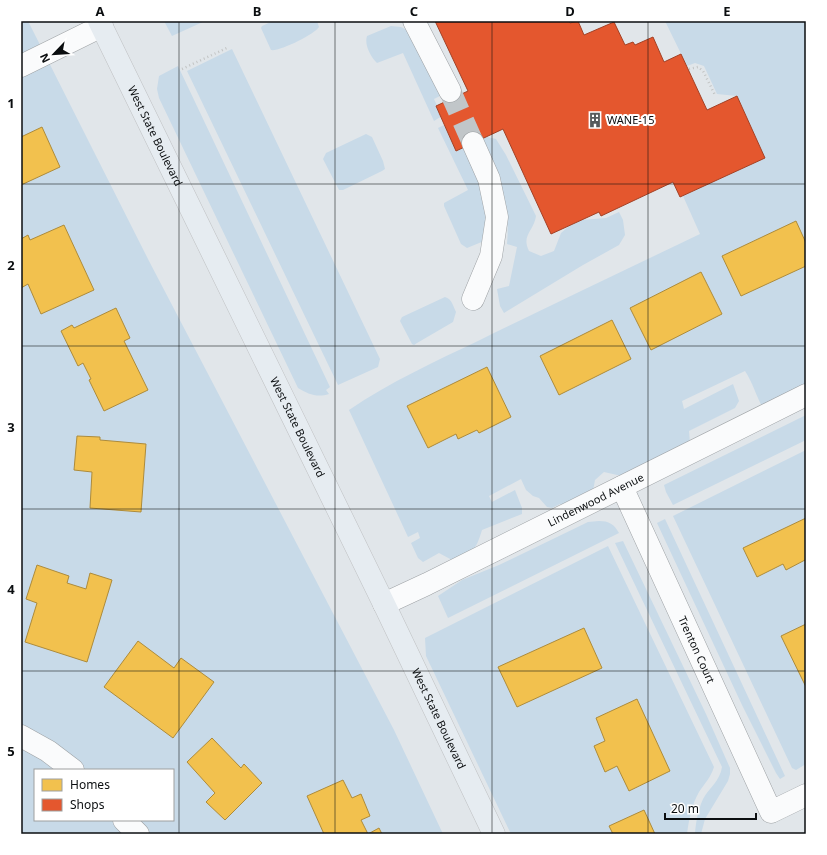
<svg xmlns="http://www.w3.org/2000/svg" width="827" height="855" viewBox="0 0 827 855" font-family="'Noto Sans',sans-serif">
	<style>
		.green { fill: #c8dae8; fill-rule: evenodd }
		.homes { fill: #f2c14e; stroke: #ad8b3b }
		.shops { fill: #e4572e; stroke: #a34125 }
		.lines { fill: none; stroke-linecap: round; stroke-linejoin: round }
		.minor-tunnel { stroke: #c1c6c9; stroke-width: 22; stroke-dasharray: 22 11; stroke-linecap: butt }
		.minor-casing { stroke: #9ea2a5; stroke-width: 23 }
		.major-casing { stroke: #bfc1c3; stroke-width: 23 }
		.path { stroke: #c2c4c4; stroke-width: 2.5; stroke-dasharray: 1 3; stroke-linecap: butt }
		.minor { stroke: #fafbfc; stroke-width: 22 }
		.major { stroke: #e6ecf1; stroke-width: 22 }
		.grid { fill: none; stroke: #0b0e10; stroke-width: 1; stroke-opacity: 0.55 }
		.labels { text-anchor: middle; stroke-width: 4; stroke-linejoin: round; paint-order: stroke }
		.poi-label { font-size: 11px; fill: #0b0e10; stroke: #fff; text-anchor: start }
		.street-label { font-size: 11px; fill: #0b0e10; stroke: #fff }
		.neatline { fill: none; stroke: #0b0e10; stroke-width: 1.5 }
		.grid-label { font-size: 13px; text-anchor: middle; font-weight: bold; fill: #0b0e10 }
	</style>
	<rect width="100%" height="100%" fill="#e1e6ea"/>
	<!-- green -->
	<path class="green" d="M 21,21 L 28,21 L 149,261 L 394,730 L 443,834 L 21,834 ZM 35,770 L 173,770 L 173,820 L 35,820 Z
		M 164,21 L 205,21 L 172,36 Z
		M 273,21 L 317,21 L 319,27 C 315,34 279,52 271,50 L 261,28 L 262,26 Z
		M 665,21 L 806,21 L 806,392 L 763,408 C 756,396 753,383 745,371 L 682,401 L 684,409 L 733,384 L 739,401 L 735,408 L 689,431 L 690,443 L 626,477 L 604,472 L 595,480 L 593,491 L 572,505 L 560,504 L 552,508 L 547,507 L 539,498 L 533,496 L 526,490 L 521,479 L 489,496 L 492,502 L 515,490 L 522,508 L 522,514 L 482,530 C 475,553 473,551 452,560 L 439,553 L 423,562 L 418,558 L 411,543 L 420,538 L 418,532 L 408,537 L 349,410 C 390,382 436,361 480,340 C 553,304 627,269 700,234 L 683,196 L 765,158 L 737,96 L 717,94 L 704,66 L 695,63 L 687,66 Z
		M 391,26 L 401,27 L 409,31 L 442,95 L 434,99 L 442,116 L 434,121 L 403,53 L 377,63 C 371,57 364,45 367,36 Z
		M 232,49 L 380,359 L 378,367 L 338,385 L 187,71 Z
		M 178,66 L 330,387 L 326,390 L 329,394 C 317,398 308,394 298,388 L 159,98 L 157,89 L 159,76 Z
		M 446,124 L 462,138 L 476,172 L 485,205 L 487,222 L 484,241 L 467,248 L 461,244 L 444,206 L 444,203 L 468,190 L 438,128 Z
		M 366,134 L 372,137 L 383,161 L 385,169 L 382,171 L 343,190 L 339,190 L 323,159 L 326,153 Z
		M 483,136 L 496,139 L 506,155 L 536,216 C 534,231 521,235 529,251 L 541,256 L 554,251 L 561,233 L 569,226 L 581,220 L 606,218 L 619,212 L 623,220 L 625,235 L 619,245 L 583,265 L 504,313 L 500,306 L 497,289 L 509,286 L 517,247 L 507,244 C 511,201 497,177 481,139 Z
		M 445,297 C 452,299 453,306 456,312 L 453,322 L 417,343 L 414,345 L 412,344 L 400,321 L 402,317 Z
		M 806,415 L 806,440 L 673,505 L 666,492 L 664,485 Z
		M 806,450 L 806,764 L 796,770 L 792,768 L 673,516 Z
		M 665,519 L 785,776 L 780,779 L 776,773 L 742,705 L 657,523 Z
		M 599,521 C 609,521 614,524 619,533 L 448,618 L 438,596 L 462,580 L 499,565 L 588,522 Z
		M 623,541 L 706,714 L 730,768 L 730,774 L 728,781 L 705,819 L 701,834 L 695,833 C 696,822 698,810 703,799 C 709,788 720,781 722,767 L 615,543 Z
		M 608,546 L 714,767 C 711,777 705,783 699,792 C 692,804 689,819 687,834 L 511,834 L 426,656 L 425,638 Z"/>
	<!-- homes -->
	<path class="homes" d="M 42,127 L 60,167 L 21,185 L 21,137 Z
		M 796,221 L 806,243 L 806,266 L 741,296 L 722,256 Z
		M 64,225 L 94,290 L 41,314 L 28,284 L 21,288 L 21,239 L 28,235 L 30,240 Z
		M 701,272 L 722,314 L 651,350 L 630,308 Z
		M 116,308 L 130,338 L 124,341 L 148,390 L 104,411 L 89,380 L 91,379 L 83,363 L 78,366 L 61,331 L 72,325 L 74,328 Z
		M 612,320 L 631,359 L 559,395 L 540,356 Z
		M 487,367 L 511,417 L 479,433 L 477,430 L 458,439 L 456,434 L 428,448 L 407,406 Z
		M 77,436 L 100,437 L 100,440 L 146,444 L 141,512 L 90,508 L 92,472 L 74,470 Z
		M 806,518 L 806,562 L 805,560 L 786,570 L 783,564 L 757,577 L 743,548 Z
		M 37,565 L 69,576 L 67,583 L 86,589 L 90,573 L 112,580 L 87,662 L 25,642 L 37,603 L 26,599 Z
		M 806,624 L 806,687 L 781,636 Z
		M 584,628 L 602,668 L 517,707 L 498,667 Z
		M 138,641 L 174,668 L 181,658 L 214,682 L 173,738 L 104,687 Z
		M 637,699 L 670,771 L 629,791 L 617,766 L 605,772 L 594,746 L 605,741 L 596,718 Z
		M 212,738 L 241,768 L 244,764 L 262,783 L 225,820 L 206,802 L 215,793 L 187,762 Z
		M 343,780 L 352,798 L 361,794 L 370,816 L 361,820 L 368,834 L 379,828 L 382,834 L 324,834 L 307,796 Z
		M 644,810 L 655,834 L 613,834 L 609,826 Z"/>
	<!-- shops -->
	<path class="shops" d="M 435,21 L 569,21 L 570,23 L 578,21 L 584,35 L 614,22 L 625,45 L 633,42 L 635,45 L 653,37 L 664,62 L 681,54 L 707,110 L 737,96 L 765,158 L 680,197 L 673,182 L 601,216 L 599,212 L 551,234 L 503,129 L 456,151 L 436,106 L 468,91 Z"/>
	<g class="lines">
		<!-- minor-tunnel -->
		<path class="minor-tunnel" d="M 450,91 L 473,143"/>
		<defs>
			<g id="minor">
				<path d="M 414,21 L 450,91"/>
				<path d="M 21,66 L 102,26"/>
				<path d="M 473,299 L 491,256 L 497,217 L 489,179 L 473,143"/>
				<path id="s1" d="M 622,487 L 771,812 L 806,795"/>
				<path id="s2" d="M 384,604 L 427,584 L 806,395"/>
				<path d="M 21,736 L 48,751 L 73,770"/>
				<path d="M 124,820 L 138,834"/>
			</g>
			<g id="major">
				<path id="s3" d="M 99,21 L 384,604 L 494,834"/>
			</g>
		</defs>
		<!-- minor casing -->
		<use href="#minor" class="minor-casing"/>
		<!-- major casing -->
		<use href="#major" class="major-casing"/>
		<!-- path -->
		<path class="path" d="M 182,69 L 229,47
			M 689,69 L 698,67 L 703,71 L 715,95"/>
		<!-- minor -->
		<use href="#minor" class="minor"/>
		<!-- major -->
		<use href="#major" class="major"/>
	</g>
	<!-- grid -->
	<path class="grid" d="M 179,21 L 179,834M 335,21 L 335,834M 492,21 L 492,834M 648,21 L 648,834M 21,184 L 806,184M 21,346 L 806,346M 21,509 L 806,509M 21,671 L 806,671"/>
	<!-- icons -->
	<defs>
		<symbol id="building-bare" viewBox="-9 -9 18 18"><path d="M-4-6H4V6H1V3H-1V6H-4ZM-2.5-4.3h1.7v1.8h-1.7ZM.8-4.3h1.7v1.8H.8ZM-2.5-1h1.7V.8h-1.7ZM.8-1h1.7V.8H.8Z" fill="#565a5c" stroke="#fff" stroke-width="2.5" paint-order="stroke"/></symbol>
	</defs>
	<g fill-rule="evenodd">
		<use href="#building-bare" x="584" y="109" width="22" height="22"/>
	</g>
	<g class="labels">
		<!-- poi labels -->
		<g class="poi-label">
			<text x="607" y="124">WANE-15</text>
		</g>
		<!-- street labels -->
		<g class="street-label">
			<text dy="4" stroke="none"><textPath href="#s3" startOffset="128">West State Boulevard</textPath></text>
			<text dy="4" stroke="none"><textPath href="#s3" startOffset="452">West State Boulevard</textPath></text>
			<text dy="4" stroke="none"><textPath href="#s2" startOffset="236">Lindenwood Avenue</textPath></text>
			<text dy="4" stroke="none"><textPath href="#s1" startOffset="179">Trenton Court</textPath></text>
			<text dy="4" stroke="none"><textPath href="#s3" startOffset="776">West State Boulevard</textPath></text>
		</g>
	</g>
	<!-- border -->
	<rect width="827" height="855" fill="none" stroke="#ffffff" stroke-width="44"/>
	<!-- legend -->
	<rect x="34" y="769" width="140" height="52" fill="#ffffff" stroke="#9d9f9f"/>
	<rect x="42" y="779" width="20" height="12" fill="#f2c14e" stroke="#9d9f9f"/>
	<text x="70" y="789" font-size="12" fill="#0b0e10">Homes</text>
	<rect x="42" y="799" width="20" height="12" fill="#e4572e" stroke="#9d9f9f"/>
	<text x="70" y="809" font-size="12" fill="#0b0e10">Shops</text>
	<!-- north arrow -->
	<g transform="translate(54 54) rotate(245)" stroke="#ffffff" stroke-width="3" paint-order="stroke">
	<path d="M0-3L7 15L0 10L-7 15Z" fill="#0b0e10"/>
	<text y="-6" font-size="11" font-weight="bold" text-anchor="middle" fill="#0b0e10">N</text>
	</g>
	<!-- scale -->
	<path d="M665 813v6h91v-6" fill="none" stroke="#0b0e10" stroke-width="2"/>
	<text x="671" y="813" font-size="12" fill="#0b0e10" stroke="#ffffff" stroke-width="3" paint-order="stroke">20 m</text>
	<rect x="22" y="22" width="783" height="811" class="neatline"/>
	<g class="grid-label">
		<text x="100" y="16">A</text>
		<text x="257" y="16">B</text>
		<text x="414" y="16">C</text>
		<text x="570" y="16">D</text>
		<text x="727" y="16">E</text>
		<text x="11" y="108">1</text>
		<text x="11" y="270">2</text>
		<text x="11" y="432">3</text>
		<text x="11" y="594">4</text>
		<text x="11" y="756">5</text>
	</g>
</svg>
